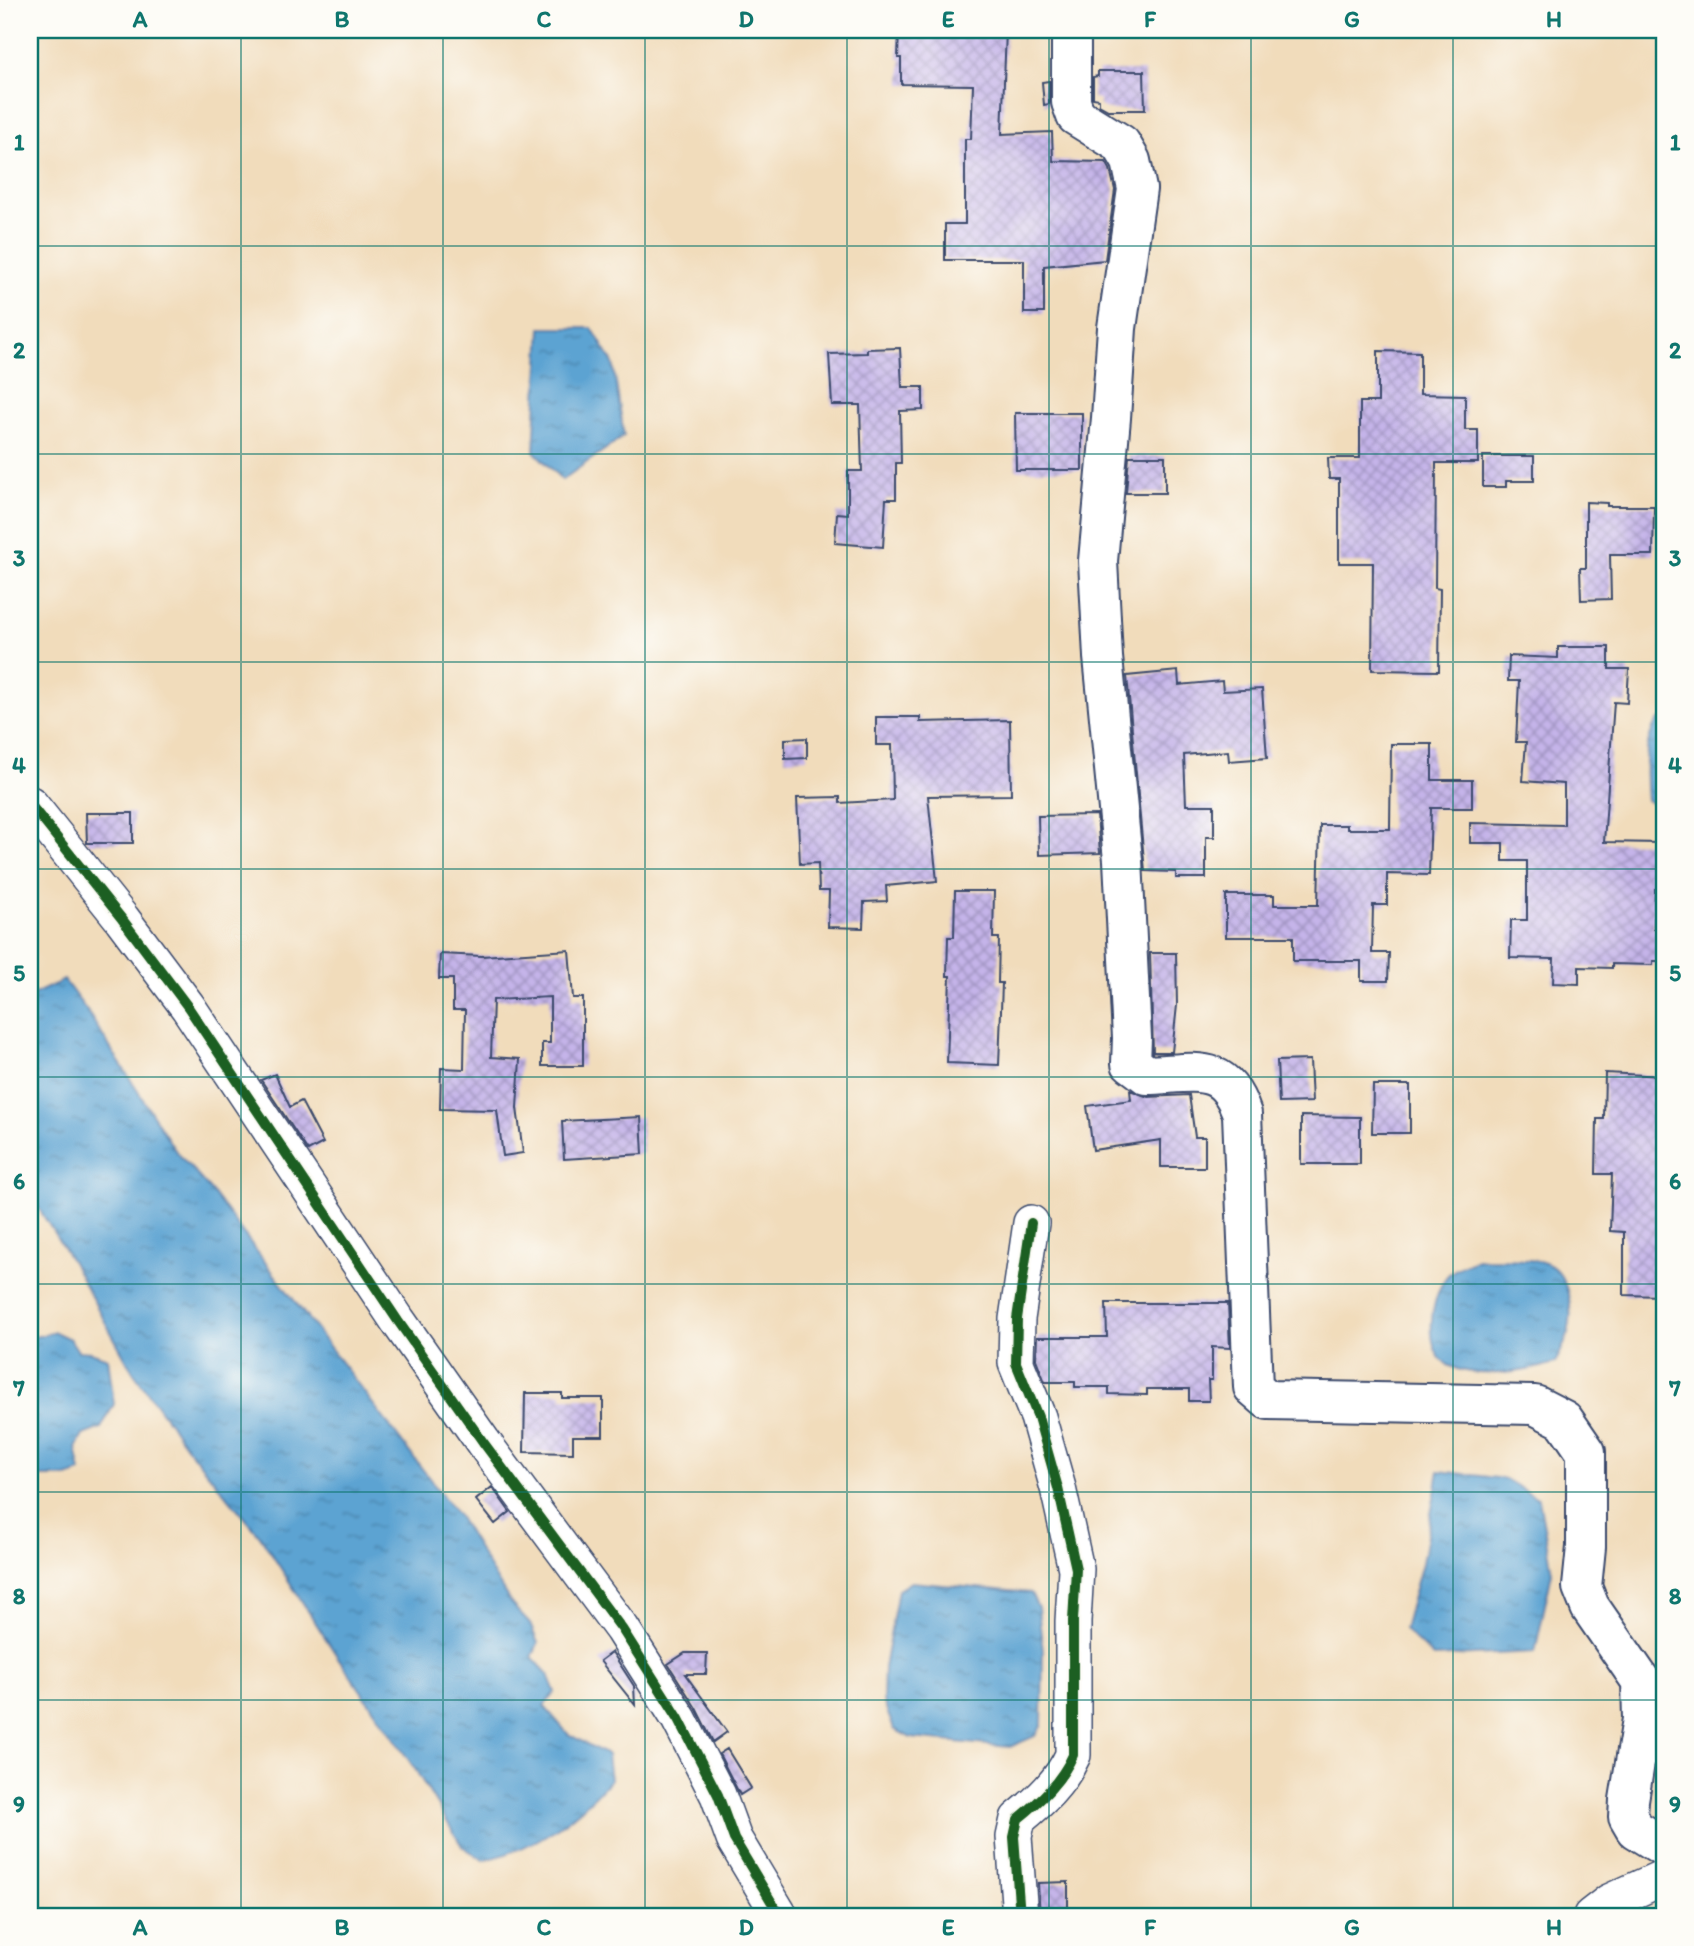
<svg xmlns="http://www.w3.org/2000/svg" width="1694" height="1946" viewBox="0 0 1694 1946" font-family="Itim,sans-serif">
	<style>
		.water { fill: url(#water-ripples); stroke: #3c6998; stroke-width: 2 }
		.building { fill: url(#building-cross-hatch) }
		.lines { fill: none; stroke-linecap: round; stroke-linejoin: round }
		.minor-casing { stroke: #3b496c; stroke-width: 38 }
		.major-casing { stroke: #3b496c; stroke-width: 42 }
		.minor { stroke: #fff; stroke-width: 35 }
		.major { stroke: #fff; stroke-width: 38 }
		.cycleway-casing { stroke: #fdfcf7; stroke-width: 15 }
		.cycleway { stroke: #1b5e20; stroke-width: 10 }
		.grid { fill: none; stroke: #0f766e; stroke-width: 2; stroke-opacity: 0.55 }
		.neatline { fill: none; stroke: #0f766e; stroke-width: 2.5 }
		.grid-label { font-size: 23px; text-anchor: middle; font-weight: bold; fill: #0f766e }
	</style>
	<defs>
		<pattern id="water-ripples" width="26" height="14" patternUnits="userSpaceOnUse" patternTransform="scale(1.75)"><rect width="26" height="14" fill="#5ca3d2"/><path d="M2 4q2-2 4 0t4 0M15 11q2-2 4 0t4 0" fill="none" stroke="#4b85ae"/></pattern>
		<pattern id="building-cross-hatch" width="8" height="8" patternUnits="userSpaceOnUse" patternTransform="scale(1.75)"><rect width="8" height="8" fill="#c5b4e9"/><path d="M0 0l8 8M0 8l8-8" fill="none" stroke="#9f93c0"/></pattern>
	</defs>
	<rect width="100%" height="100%" fill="#fdfcf7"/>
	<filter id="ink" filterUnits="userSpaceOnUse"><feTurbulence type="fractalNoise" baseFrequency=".0143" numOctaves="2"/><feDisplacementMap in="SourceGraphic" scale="14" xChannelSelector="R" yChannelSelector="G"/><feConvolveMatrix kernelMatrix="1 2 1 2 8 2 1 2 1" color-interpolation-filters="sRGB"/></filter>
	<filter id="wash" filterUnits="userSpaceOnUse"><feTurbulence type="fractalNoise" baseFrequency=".00686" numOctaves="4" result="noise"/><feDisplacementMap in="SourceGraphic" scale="28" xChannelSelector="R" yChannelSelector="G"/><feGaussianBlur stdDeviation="1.57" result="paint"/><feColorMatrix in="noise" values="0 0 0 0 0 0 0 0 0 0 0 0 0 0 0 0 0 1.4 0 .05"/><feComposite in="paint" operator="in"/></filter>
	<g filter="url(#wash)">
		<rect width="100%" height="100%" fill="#f1dcbb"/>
		<!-- water -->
		<path class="water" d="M 541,328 L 592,328 L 613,363 L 624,436 L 562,480 L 534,451 Z
			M 1664,719 L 1664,811 L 1647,800 C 1645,778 1643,737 1659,720 Z
			M 64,980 L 87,1011 L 175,1150 L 211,1191 L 458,1516 L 512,1605 L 530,1624 L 538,1643 L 532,1657 L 548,1674 L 555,1692 L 544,1706 L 568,1734 L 607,1755 L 610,1780 C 575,1819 536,1849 484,1860 L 462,1846 L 415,1769 L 337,1656 L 260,1536 L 188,1449 L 133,1372 L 72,1262 L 30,1194 L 30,996 Z
			M 1477,1259 C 1492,1260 1529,1258 1542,1262 C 1569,1269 1574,1310 1568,1333 C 1566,1343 1560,1353 1555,1363 C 1526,1372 1476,1380 1448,1365 C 1422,1351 1431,1294 1448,1275 C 1455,1268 1467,1264 1477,1259 Z
			M 55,1332 L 70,1339 L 78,1351 L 91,1352 L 108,1358 L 114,1404 L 101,1428 L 83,1435 L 76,1448 L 81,1472 L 67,1477 L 32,1477 L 30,1476 L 30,1338 Z
			M 1439,1471 L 1505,1479 L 1539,1499 L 1552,1572 L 1535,1652 L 1433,1657 L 1404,1629 L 1422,1563 Z
			M 911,1582 L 1031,1593 L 1038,1608 L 1043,1651 L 1042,1725 L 1035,1736 L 1010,1747 L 911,1738 L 894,1729 L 883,1701 L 884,1668 L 898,1590 Z"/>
		<g id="blocks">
			<!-- building -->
			<path class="building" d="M 899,30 L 1006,30 L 1002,134 L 1052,132 L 1053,161 L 1106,162 L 1110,169 L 1115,190 L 1105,260 L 1044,266 L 1044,313 L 1024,313 L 1024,260 L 945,260 L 945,224 L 965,224 L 965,139 L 971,139 L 973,85 L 901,84 L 901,58 L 898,58 Z
				M 1098,71 L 1144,71 L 1145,110 L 1108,110 L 1099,105 L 1099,99 L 1093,98 L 1093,77 L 1098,76 Z
				M 1049,81 L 1049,104 L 1044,105 L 1042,82 Z
				M 900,348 L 902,387 L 923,387 L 923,410 L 900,411 L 901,463 L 896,463 L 896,499 L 886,499 L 883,547 L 835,543 L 837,513 L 848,514 L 848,471 L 862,471 L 860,405 L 832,405 L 829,354 L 867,353 L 867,349 Z
				M 1378,351 L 1420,352 L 1420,394 L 1465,395 L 1465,430 L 1478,430 L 1478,463 L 1436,463 L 1435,588 L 1440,589 L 1439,671 L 1372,670 L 1373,563 L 1339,563 L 1339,479 L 1329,479 L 1328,458 L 1360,458 L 1360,402 L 1378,402 Z
				M 1015,413 L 1082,413 L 1082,470 L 1016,470 Z
				M 1129,456 L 1165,456 L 1165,493 L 1126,493 Z
				M 1483,456 L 1534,456 L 1534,481 L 1506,481 L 1506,487 L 1483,487 Z
				M 1586,502 L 1607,503 L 1607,506 L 1654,506 L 1653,555 L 1610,555 L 1611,599 L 1581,600 L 1580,568 L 1586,568 Z
				M 1558,647 L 1609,647 L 1609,669 L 1629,669 L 1627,703 L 1614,702 L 1604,842 L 1661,843 L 1661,889 L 1655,889 L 1654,929 L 1664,930 L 1664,961 L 1653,961 L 1653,965 L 1612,964 L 1612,968 L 1579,967 L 1579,984 L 1553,983 L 1554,959 L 1510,958 L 1511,920 L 1527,920 L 1527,861 L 1503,861 L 1503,843 L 1470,843 L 1470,823 L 1564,825 L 1564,784 L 1523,781 L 1526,742 L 1516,742 L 1519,681 L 1508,681 L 1509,656 L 1558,658 Z
				M 1178,671 L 1179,685 L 1222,681 L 1223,691 L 1262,689 L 1267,758 L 1229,761 L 1228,751 L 1184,755 L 1186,805 L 1214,805 L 1214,837 L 1206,837 L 1206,878 L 1176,878 L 1176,872 L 1145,871 L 1127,676 Z
				M 876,717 L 920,717 L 920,722 L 1010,720 L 1011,795 L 928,796 L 937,881 L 886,886 L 887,901 L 864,902 L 863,928 L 828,927 L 829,891 L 819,891 L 818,863 L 800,864 L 797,798 L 840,797 L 840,803 L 893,800 L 892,745 L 876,745 Z
				M 807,738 L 807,758 L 785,759 L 785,739 Z
				M 1391,744 L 1432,744 L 1432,780 L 1472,780 L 1472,808 L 1431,808 L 1429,875 L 1387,874 L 1387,905 L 1373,905 L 1372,953 L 1389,953 L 1388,981 L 1361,981 L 1361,961 L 1293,961 L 1293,937 L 1226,937 L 1226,895 L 1274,895 L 1274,905 L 1318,905 L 1320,825 L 1347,825 L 1347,829 L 1390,829 Z
				M 86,813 L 133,813 L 133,843 L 87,843 Z
				M 1097,815 L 1100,853 L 1039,855 L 1038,816 Z
				M 955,891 L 994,891 L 993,938 L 999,938 L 998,983 L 1002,983 L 999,1065 L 947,1063 L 950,976 L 947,976 L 948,937 L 954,937 Z
				M 569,950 L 573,998 L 583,998 L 583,1066 L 542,1066 L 542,1043 L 550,1043 L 550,997 L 493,1000 L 491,1057 L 520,1059 L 517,1108 L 523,1153 L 503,1156 L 497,1110 L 440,1109 L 441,1068 L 464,1069 L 465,1010 L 453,1010 L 453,979 L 439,979 L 440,954 L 482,956 Z
				M 1150,953 L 1176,953 L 1177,1005 L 1172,1052 L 1153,1052 Z
				M 1310,1060 L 1312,1102 L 1279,1103 L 1277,1061 Z
				M 1605,1073 L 1664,1076 L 1664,1233 L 1662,1233 L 1662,1296 L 1624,1295 L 1624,1232 L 1610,1231 L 1612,1174 L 1596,1174 L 1597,1119 L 1604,1119 Z
				M 275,1074 L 290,1107 L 301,1101 L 323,1143 L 308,1151 L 261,1080 Z
				M 1373,1085 L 1410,1085 L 1410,1133 L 1372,1133 Z
				M 1130,1090 L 1148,1097 L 1189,1095 L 1195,1137 L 1205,1137 L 1205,1167 L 1161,1167 L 1161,1140 L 1093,1150 L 1087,1106 L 1131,1100 Z
				M 1301,1116 L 1360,1117 L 1360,1164 L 1301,1164 Z
				M 641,1117 L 643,1154 L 564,1159 L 562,1121 Z
				M 1106,1303 L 1228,1303 L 1230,1348 L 1212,1347 L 1212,1380 L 1208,1380 L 1209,1401 L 1189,1401 L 1189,1389 L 1147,1389 L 1147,1395 L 1109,1394 L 1109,1387 L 1075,1387 L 1075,1382 L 1045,1382 L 1036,1359 L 1037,1337 L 1107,1337 Z
				M 525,1393 L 562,1393 L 562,1398 L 603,1398 L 603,1436 L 573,1436 L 573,1453 L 524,1452 Z
				M 492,1487 L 510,1512 L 495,1524 L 476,1500 Z
				M 612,1652 L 634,1686 L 635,1705 L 600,1661 Z
				M 685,1653 L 707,1653 L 706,1674 L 685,1674 L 727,1732 L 713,1742 L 696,1708 L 668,1664 Z
				M 727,1749 L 751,1788 L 740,1795 L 719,1754 Z
				M 1068,1882 L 1068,1916 L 1040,1916 L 1038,1883 Z"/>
		</g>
	</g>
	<g filter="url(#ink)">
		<use href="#blocks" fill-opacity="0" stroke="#3b496c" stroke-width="2"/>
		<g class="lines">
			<defs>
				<path id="minor" d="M 30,804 L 122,919 L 188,1007 L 398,1321 L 483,1442 L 622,1629 L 679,1719 L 718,1795 L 734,1839 L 780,1916
					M 1020,1916 L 1014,1837 L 1018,1819 C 1040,1801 1061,1782 1073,1755 L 1073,1621 L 1076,1569 L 1058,1488 L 1038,1417 L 1016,1363 L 1017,1319 L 1031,1223
					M 1591,1916 L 1609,1902 L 1664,1877"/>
				<path id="major" d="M 1071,30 L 1071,102 L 1076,116 L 1121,144 L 1131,161 L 1137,189 L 1117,328 L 1111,418 L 1098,561 L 1103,657 L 1123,860 L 1132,1038 L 1131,1063 L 1147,1075 C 1193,1074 1224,1060 1242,1114 L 1253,1387 L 1268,1400 L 1535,1405 L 1564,1420 L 1586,1452 L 1586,1547 L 1582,1587 L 1590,1607 L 1641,1681 L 1642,1719 L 1629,1800 L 1628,1817 L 1635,1829 L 1664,1847"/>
			</defs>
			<!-- minor casing -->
			<use href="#minor" class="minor-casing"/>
			<!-- major casing -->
			<use href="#major" class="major-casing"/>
			<!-- minor -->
			<use href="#minor" class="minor"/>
			<!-- major -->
			<use href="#major" class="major"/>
			<defs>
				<path id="cycleway" d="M 30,804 L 122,919 L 188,1007 L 398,1321 L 483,1442 L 622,1629 L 679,1719 L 718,1795 L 734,1839 L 780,1916
					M 1020,1916 L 1014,1837 L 1018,1819 C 1040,1801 1061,1782 1073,1755 L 1073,1621 L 1076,1569 L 1058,1488 L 1038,1417 L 1016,1363 L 1017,1319 L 1031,1223"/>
			</defs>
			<!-- cycleway casing -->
			<use href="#cycleway" class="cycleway-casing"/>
			<!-- cycleway -->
			<use href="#cycleway" class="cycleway"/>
		</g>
	</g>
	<!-- grid -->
	<path class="grid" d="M 241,30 L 241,1916M 443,30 L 443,1916M 645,30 L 645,1916M 847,30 L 847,1916M 1049,30 L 1049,1916M 1251,30 L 1251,1916M 1453,30 L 1453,1916M 30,246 L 1664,246M 30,454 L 1664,454M 30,662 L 1664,662M 30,869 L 1664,869M 30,1077 L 1664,1077M 30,1284 L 1664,1284M 30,1492 L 1664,1492M 30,1700 L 1664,1700"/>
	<!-- margin -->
	<rect width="1694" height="1946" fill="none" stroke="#fdfcf7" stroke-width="77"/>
	<rect x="38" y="38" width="1618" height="1870" class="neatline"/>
	<g class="grid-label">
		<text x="140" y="27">A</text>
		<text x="342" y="27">B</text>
		<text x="544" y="27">C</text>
		<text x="746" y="27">D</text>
		<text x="948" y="27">E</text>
		<text x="1150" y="27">F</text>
		<text x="1352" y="27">G</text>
		<text x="1554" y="27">H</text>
		<text x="19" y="150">1</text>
		<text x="1675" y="150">1</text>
		<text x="19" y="358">2</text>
		<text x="1675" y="358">2</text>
		<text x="19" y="566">3</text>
		<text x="1675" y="566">3</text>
		<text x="19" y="773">4</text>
		<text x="1675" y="773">4</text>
		<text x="19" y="981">5</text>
		<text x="1675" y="981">5</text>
		<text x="19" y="1189">6</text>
		<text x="1675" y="1189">6</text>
		<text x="19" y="1396">7</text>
		<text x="1675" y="1396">7</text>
		<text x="19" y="1604">8</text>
		<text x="1675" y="1604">8</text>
		<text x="19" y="1812">9</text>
		<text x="1675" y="1812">9</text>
		<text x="140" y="1935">A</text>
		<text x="342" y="1935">B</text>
		<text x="544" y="1935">C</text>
		<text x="746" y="1935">D</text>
		<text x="948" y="1935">E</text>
		<text x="1150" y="1935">F</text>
		<text x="1352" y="1935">G</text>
		<text x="1554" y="1935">H</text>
	</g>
</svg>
